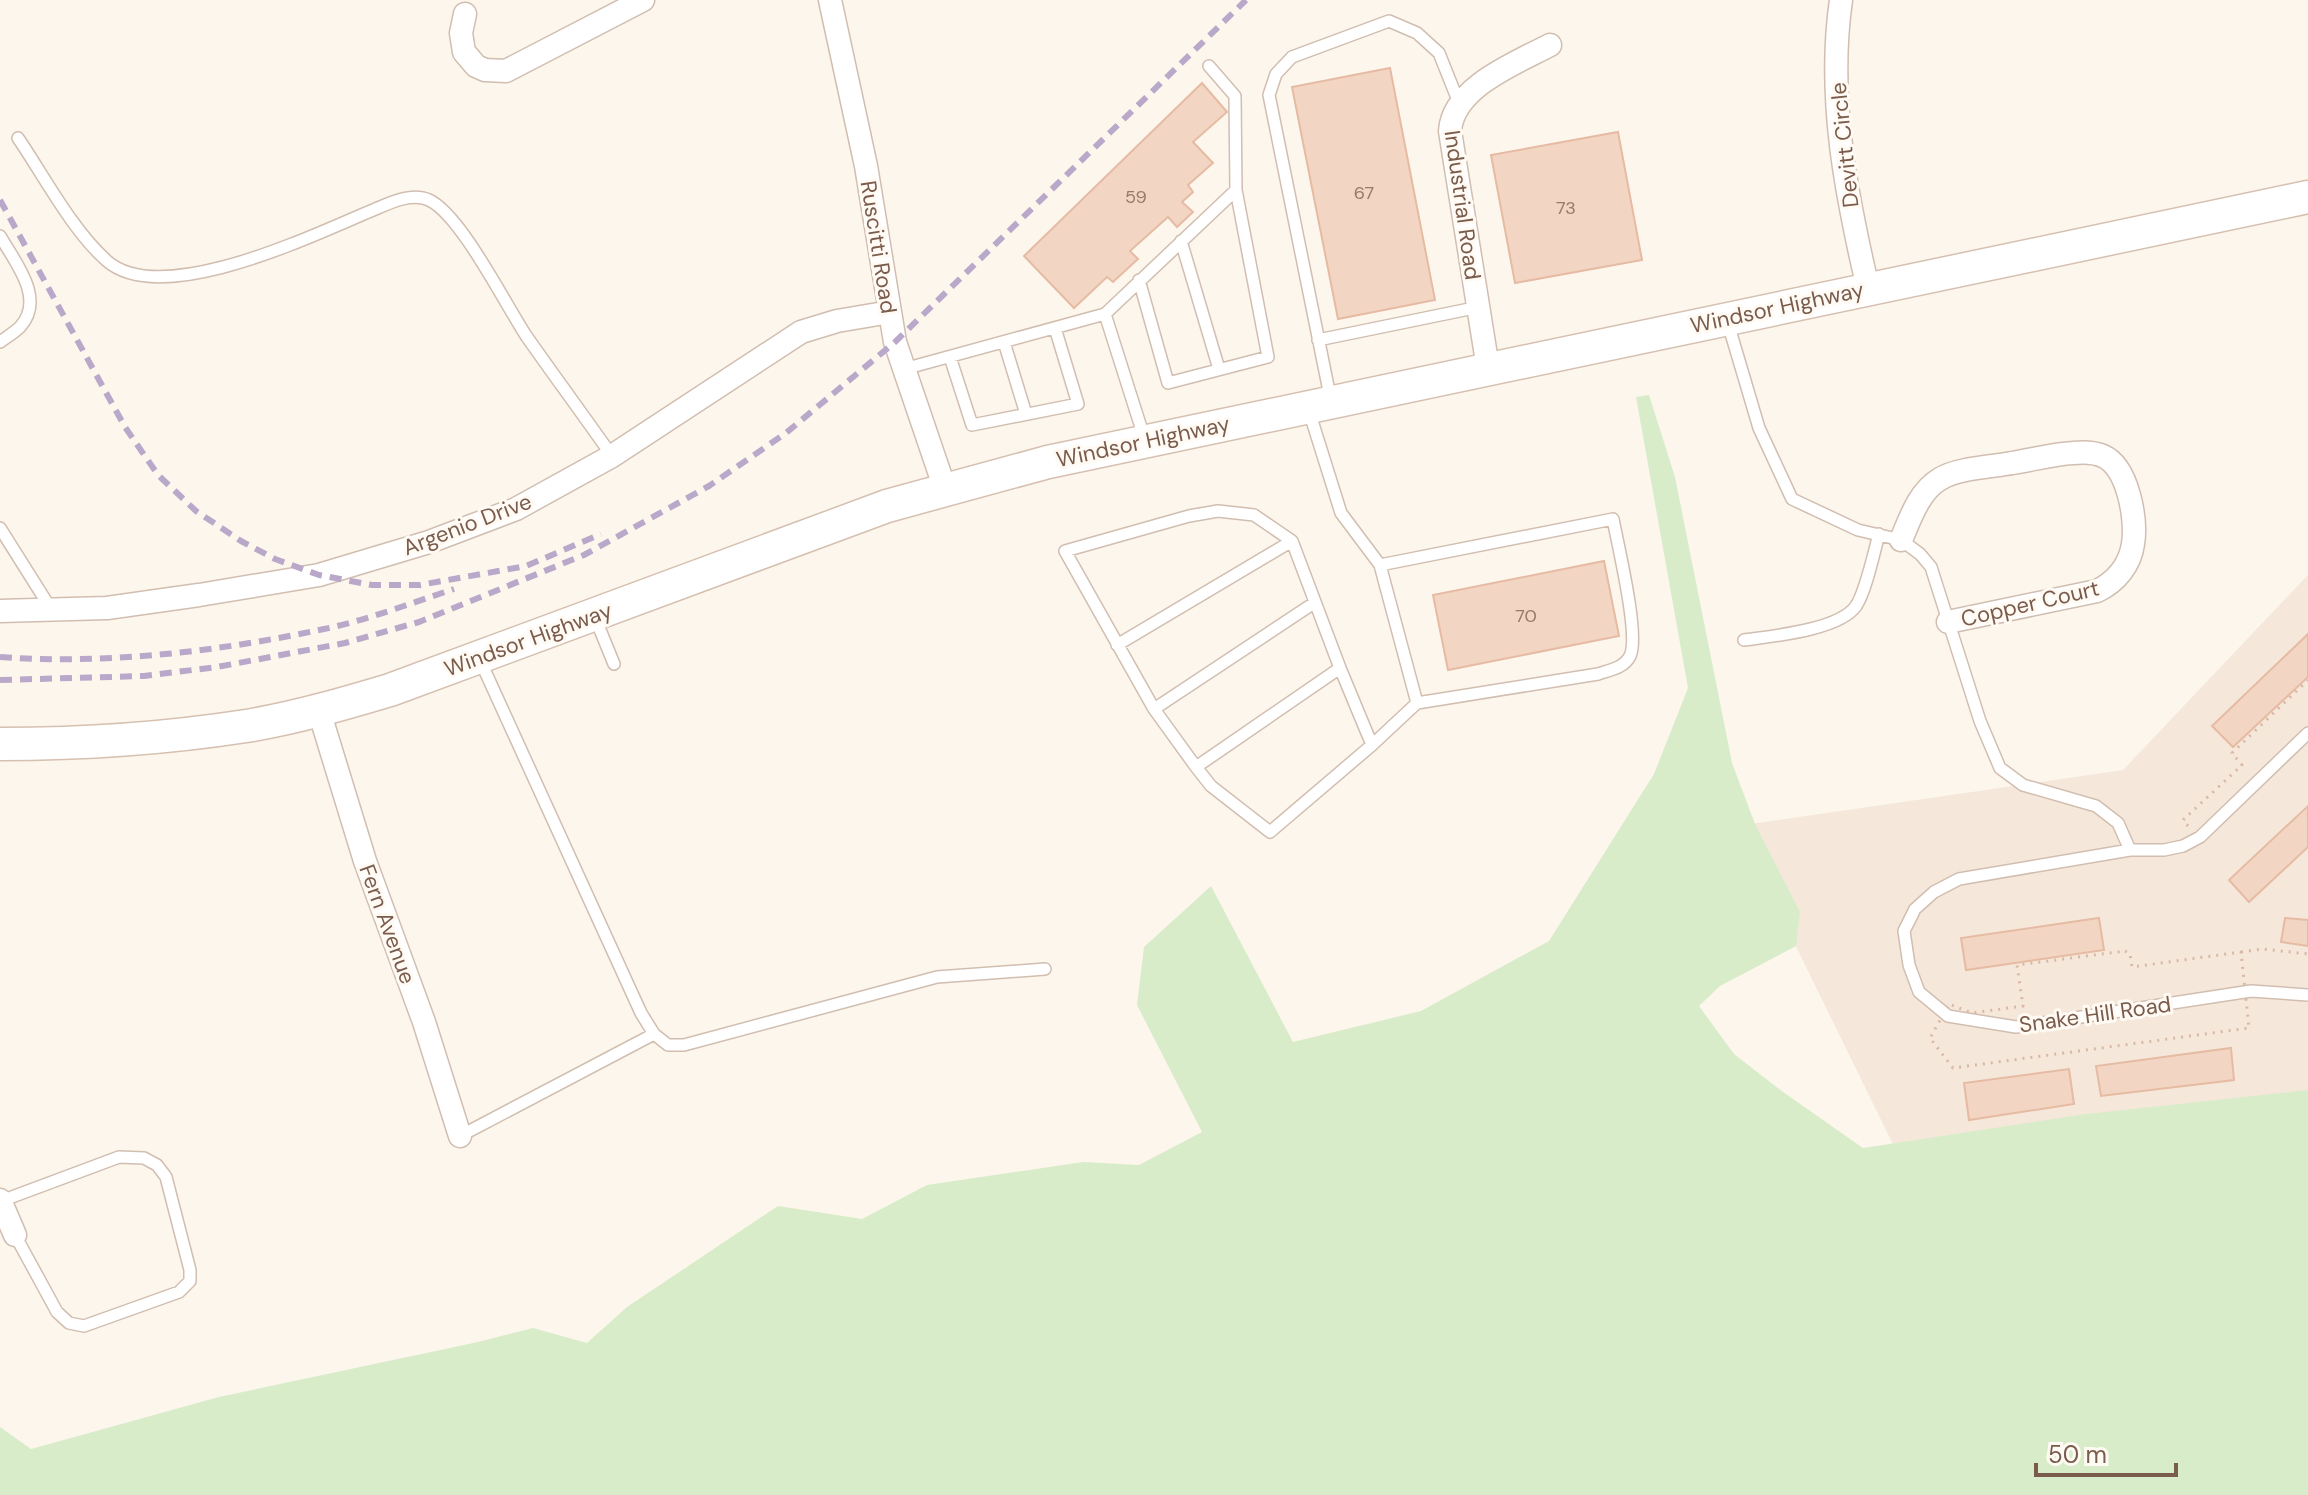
<svg xmlns="http://www.w3.org/2000/svg" width="2308" height="1495" viewBox="0 0 2308 1495" font-family="'DM Sans',sans-serif">
	<style>
		.residential { fill: #f5e8da }
		.green { fill: #d8ecc9 }
		.building { fill: #f3d5c3; stroke: #e6bba3; stroke-width: 2 }
		.lines { fill: none; stroke-linecap: round; stroke-linejoin: round }
		.service-casing { stroke: #d1beb0; stroke-width: 14 }
		.minor-casing { stroke: #d1beb0; stroke-width: 25 }
		.secondary-casing { stroke: #d6c0b0; stroke-width: 35 }
		.path { stroke: #d9b8a5; stroke-width: 3; stroke-dasharray: 2 6; stroke-linecap: butt }
		.service { stroke: #fff; stroke-width: 11 }
		.minor { stroke: #fff; stroke-width: 22 }
		.secondary { stroke: #fff; stroke-width: 32 }
		.rail { stroke: #b9a8c9; stroke-width: 6; stroke-dasharray: 12 8; stroke-linecap: butt }
		.labels { text-anchor: middle; stroke-width: 6; stroke-linejoin: round; paint-order: stroke }
		.number-label { font-size: 18px; fill: #987a6a }
		.street-label { font-size: 22px; fill: #7a5c4d; stroke: #fffaf3 }
	</style>
	<rect width="100%" height="100%" fill="#fdf6ec"/>
	<!-- residential -->
	<path class="residential" d="M 2308,575 L 2308,1102 L 1908,1175 L 1737,826 L 2123,770 Z"/>
	<!-- green -->
	<path class="green" d="M 1649,395 L 1675,477 L 1732,763 L 1755,824 L 1800,912 L 1796,946 L 1720,986 L 1699,1006 L 1734,1054 L 1783,1092 L 1863,1148 L 2086,1114 L 2308,1090 L 2308,1495 L 0,1495 L 0,1427 L 31,1449 L 219,1397 L 478,1342 L 533,1328 L 587,1343 L 627,1307 L 778,1206 L 862,1219 L 927,1185 L 1083,1162 L 1139,1165 L 1202,1132 L 1137,1005 L 1144,947 L 1211,886 L 1293,1042 L 1421,1011 L 1549,941 L 1654,774 L 1688,688 L 1636,397 Z"/>
	<!-- building -->
	<path class="building" d="M 1390,68 L 1435,300 L 1338,319 L 1292,87 Z
		M 1202,83 L 1227,112 L 1193,142 L 1213,163 L 1188,185 L 1193,192 L 1182,202 L 1193,212 L 1177,227 L 1168,217 L 1130,251 L 1138,259 L 1113,282 L 1107,277 L 1074,308 L 1024,256 Z
		M 1618,132 L 1642,260 L 1515,283 L 1491,155 Z
		M 1604,561 L 1619,636 L 1448,670 L 1433,595 Z
		M 2308,634 L 2308,677 L 2233,747 L 2212,726 Z
		M 2308,806 L 2308,847 L 2249,902 L 2229,880 Z
		M 2099,918 L 2104,950 L 1966,970 L 1961,938 Z
		M 2285,918 L 2308,920 L 2308,946 L 2281,942 Z
		M 2231,1048 L 2234,1080 L 2101,1096 L 2096,1066 Z
		M 2069,1069 L 2074,1104 L 1969,1120 L 1964,1083 Z"/>
	<g class="lines">
		<defs>
			<path id="service" d="M 1209,66 L 1235,96 L 1236,190
				M 18,138 C 44,176 72,230 107,261 C 161,308 309,237 366,213 C 384,206 409,191 429,200 C 461,215 505,304 527,337 C 555,377 584,416 612,456
				M 0,236 C 15,262 46,299 20,327 C 15,332 7,337 0,342
				M 1181,241 L 1219,369
				M 1105,314 L 1236,190 L 1268,357 L 1168,383 L 1139,280
				M 1727,320 L 1759,428 L 1792,499 L 1858,530 L 1901,540 L 1920,554 L 1931,567 L 1980,721 L 2000,768 L 2023,785 L 2096,806 L 2118,823 L 2130,850
				M 1318,340 L 1479,307
				M 1004,342 L 1026,414
				M 950,357 L 972,425 L 1078,404 L 1055,328
				M 904,369 L 1105,314 L 1145,440
				M 1331,401 L 1269,95 L 1276,74 L 1292,57 L 1389,21 L 1417,33 L 1439,53 L 1459,103
				M 0,528 L 51,609
				M 1380,565 L 1613,519 C 1618,546 1640,636 1630,656 C 1624,668 1610,670 1598,674 L 1417,703
				M 594,615 L 614,664
				M 1744,640 C 1773,636 1839,630 1856,606 C 1866,591 1874,552 1879,534
				M 1117,645 L 1292,541
				M 479,658 L 641,1013 L 654,1034 L 668,1045 L 684,1045 L 937,977 L 1045,969
				M 1340,668 L 1372,745
				M 1154,709 L 1314,603
				M 2308,733 L 2200,837 L 2183,846 L 2164,850 L 2130,850 L 1959,879 L 1934,892 L 1915,909 L 1904,931 L 1909,965 L 1919,992 L 1948,1016 L 2016,1027 L 2251,991 L 2308,995
				M 1196,767 L 1340,668 L 1292,541 L 1254,515 L 1218,511 L 1189,516 L 1065,551 L 1154,709 L 1196,767 L 1211,786 L 1270,832 L 1372,745 L 1417,703 L 1380,565 L 1341,513 L 1309,411
				M 460,1136 L 654,1034
				M 1,1201 L 119,1157 L 144,1158 L 157,1165 L 166,1177 L 190,1270 L 190,1281 L 179,1292 L 84,1326 L 69,1323 L 57,1312 L 15,1235"/>
			<path id="minor" d="M 830,0 L 866,166 L 895,342 L 945,489
				M 1841,0 C 1827,97 1846,194 1868,288
				M 465,14 L 461,33 L 464,52 L 476,66 L 485,70 L 506,71 L 643,0
				M 1488,368 L 1450,131 C 1453,87 1516,63 1550,45
				M 1901,540 C 1910,519 1919,491 1940,479 C 1958,468 1991,467 2012,463 C 2032,460 2053,454 2073,453 C 2083,452 2094,452 2103,456 C 2128,467 2137,519 2133,544 C 2130,565 2116,582 2097,591 L 1948,622
				M 0,611 L 107,608 L 199,595 L 319,575 L 429,542 L 516,509 L 612,456 L 801,332 L 837,321 L 890,312
				M 319,711 L 365,861 L 424,1022 L 460,1136
				M 0,1200 L 15,1235"/>
			<path id="secondary" d="M 0,744 C 79,744 168,738 246,726 C 295,718 343,704 390,690 L 887,506 L 1048,462 L 2308,197"/>
		</defs>
		<!-- service casing -->
		<use href="#service" class="service-casing"/>
		<!-- minor casing -->
		<use href="#minor" class="minor-casing"/>
		<!-- secondary casing -->
		<use href="#secondary" class="secondary-casing"/>
		<!-- path -->
		<path class="path" d="M 2188,826 L 2183,820 L 2242,765 L 2232,753 L 2308,680
			M 2125,951 L 2130,954 L 2132,967 L 2241,952 L 2249,1028 L 1953,1068 L 1930,1038 L 1949,1004 L 1972,1013 L 2023,1006 L 2017,965 Z
			M 2241,952 L 2263,949 L 2308,954"/>
		<!-- service -->
		<use href="#service" class="service"/>
		<!-- minor -->
		<use href="#minor" class="minor"/>
		<!-- secondary -->
		<use href="#secondary" class="secondary"/>
		<!-- rail -->
		<path class="rail" d="M 0,200 L 125,427 L 158,475 L 196,511 L 241,541 L 275,559 L 319,575 L 372,585 L 420,585 L 526,566 L 601,534
			M 0,657 C 106,665 221,651 324,629 C 368,620 411,603 454,589
			M 0,680 L 144,676 L 217,667 L 345,643 L 419,622 L 584,555 L 709,486 L 786,433 L 895,342 L 1246,0"/>
	</g>
	<g class="labels">
		<!-- number labels -->
		<g class="number-label">
			<text x="1364" y="199">67</text>
			<text x="1136" y="203">59</text>
			<text x="1566" y="214">73</text>
			<text x="1526" y="622">70</text>
		</g>
		<!-- street labels -->
		<g class="street-label">
			<text transform="translate(1844 145) rotate(-96)" y="8">Devitt Circle</text>
			<text transform="translate(1463 205) rotate(82)" y="8">Industrial Road</text>
			<text transform="translate(879 247) rotate(81)" y="8">Ruscitti Road</text>
			<text transform="translate(1777 307) rotate(-12)" y="8">Windsor Highway</text>
			<text transform="translate(1143 441) rotate(-12)" y="8">Windsor Highway</text>
			<text transform="translate(467 524) rotate(-21)" y="8">Argenio Drive</text>
			<text transform="translate(2030 603) rotate(-13)" y="8">Copper Court</text>
			<text transform="translate(528 639) rotate(-20)" y="8">Windsor Highway</text>
			<text transform="translate(388 924) rotate(70)" y="8">Fern Avenue</text>
			<text transform="translate(2095 1014) rotate(-8)" y="8">Snake Hill Road</text>
		</g>
	</g>
	<!-- scale -->
	<path d="M2036 1463v12h140v-12" fill="none" stroke="#7a5c4d" stroke-width="4"/>
	<text x="2048" y="1463" font-size="24" fill="#7a5c4d" stroke="#fffaf3" stroke-width="6" paint-order="stroke">50 m</text>
</svg>
